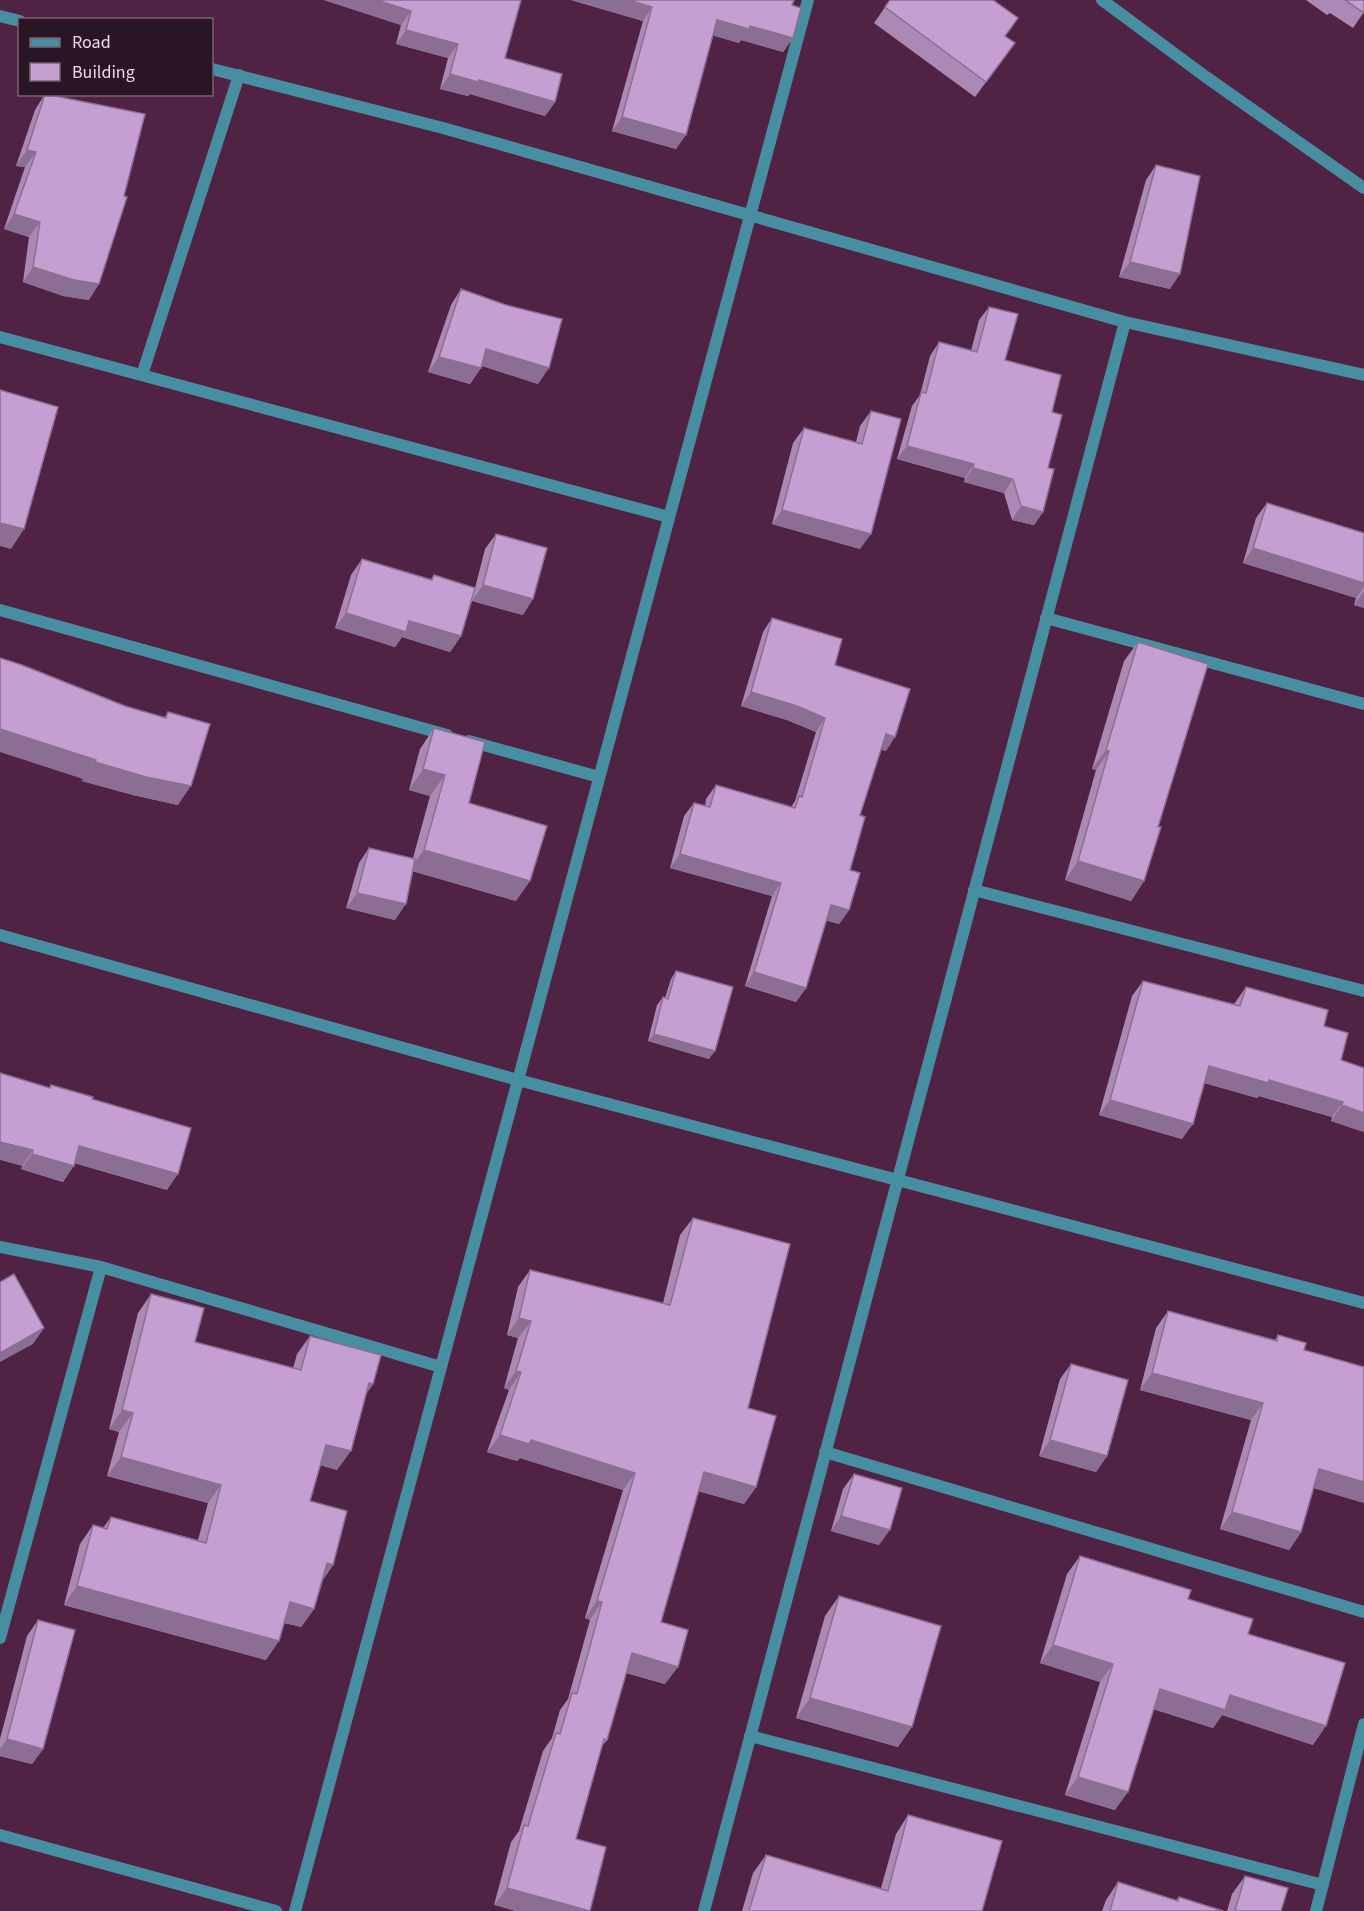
<svg xmlns="http://www.w3.org/2000/svg" width="1364" height="1911" viewBox="0 0 1364 1911" font-family="'Source Sans 3',sans-serif">
	<style>
		.lines { fill: none; stroke-linecap: round; stroke-linejoin: round }
		.street { stroke: #478ea1; stroke-width: 12 }
		.wall { fill: #aa89b5 }
		.shaded-wall { fill: #8b6f93 }
		.building { fill: #c69fd2; stroke: #8b6f93; stroke-width: 1.5 }
	</style>
	<rect width="100%" height="100%" fill="#502244"/>
	<g class="lines">
		<!-- street -->
		<path class="street" d="M 1102,0 L 1206,77 L 1364,188
			M 0,16 L 20,21
			M 212,69 L 443,128 L 1125,322 L 1364,375
			M 0,337 L 669,517
			M 142,375 L 239,75
			M 0,610 L 447,735
			M 1046,618 L 1364,704
			M 469,741 L 599,777
			M 974,890 L 1364,991
			M 0,935 L 518,1080 L 1364,1303
			M 0,1247 L 101,1267 L 441,1367
			M 825,1452 L 1364,1612
			M 0,1638 L 101,1267
			M 750,1736 L 1323,1885
			M 0,1835 L 276,1911
			M 295,1911 L 808,0
			M 704,1911 L 1125,322
			M 1316,1911 L 1364,1724"/>
	</g>
	<!-- wall -->
	<path class="wall" d="M 324,0 L 521,0 L 505,58 L 555,102 L 545,116 L 470,94 L 468,96 L 440,89 L 448,58 L 396,44 L 401,25 Z
		M 571,0 L 792,5 L 793,38 L 783,52 L 741,40 L 739,43 L 713,35 L 676,149 L 612,131 L 643,21 Z
		M 890,0 L 1005,36 L 1004,58 L 975,97 L 874,23 Z
		M 1306,0 L 1364,0 L 1364,12 L 1353,28 L 1330,13 L 1327,15 Z
		M 45,94 L 89,300 L 63,296 L 23,282 L 29,237 L 4,229 L 25,167 L 16,166 L 35,110 Z
		M 1156,165 L 1170,289 L 1119,277 L 1146,180 Z
		M 461,289 L 538,384 L 482,366 L 470,384 L 428,372 L 451,305 Z
		M 989,307 L 1005,360 L 1052,412 L 1043,512 L 1034,525 L 1012,520 L 1004,493 L 964,482 L 965,478 L 897,459 L 912,406 L 920,395 L 930,356 L 939,342 L 971,351 L 979,320 Z
		M 871,411 L 860,549 L 772,524 L 793,443 L 804,428 L 856,442 L 860,426 Z
		M 1267,503 L 1364,533 L 1364,608 L 1354,605 L 1356,598 L 1243,563 L 1256,518 Z
		M 496,534 L 523,615 L 472,601 L 461,636 L 450,652 L 402,637 L 395,647 L 335,628 L 351,575 L 362,559 L 430,580 L 434,575 L 475,588 L 485,549 Z
		M 772,618 L 835,665 L 886,751 L 881,749 L 860,815 L 850,870 L 849,910 L 839,924 L 826,920 L 806,988 L 796,1002 L 745,986 L 772,896 L 670,868 L 684,816 L 694,803 L 705,806 L 706,799 L 716,785 L 791,807 L 795,801 L 816,732 L 787,720 L 741,706 L 763,632 Z
		M 1138,642 L 1158,827 L 1144,881 L 1131,901 L 1065,880 L 1096,770 L 1092,769 L 1124,661 Z
		M 125,706 L 164,718 L 168,712 L 178,805 L 133,795 L 82,781 Z
		M 434,728 L 516,901 L 412,871 L 395,920 L 346,908 L 359,863 L 369,848 L 413,858 L 430,796 L 409,790 L 420,749 Z
		M 676,971 L 709,1059 L 648,1041 L 657,1005 L 663,997 L 665,998 L 671,979 Z
		M 1143,981 L 1234,1004 L 1246,987 L 1324,1026 L 1341,1060 L 1364,1132 L 1331,1121 L 1332,1117 L 1259,1096 L 1257,1098 L 1204,1083 L 1182,1139 L 1099,1115 L 1132,996 Z
		M 51,1085 L 92,1099 L 167,1190 L 74,1163 L 63,1182 L 21,1169 L 49,1088 Z
		M 693,1218 L 748,1408 L 756,1487 L 744,1504 L 698,1491 L 661,1622 L 665,1684 L 626,1673 L 607,1740 L 602,1746 L 576,1839 L 494,1905 L 511,1842 L 519,1831 L 543,1751 L 552,1738 L 560,1710 L 568,1699 L 590,1620 L 585,1618 L 623,1490 L 520,1458 L 517,1461 L 487,1452 L 509,1390 L 504,1388 L 518,1338 L 507,1335 L 518,1287 L 530,1270 L 663,1303 L 680,1235 Z
		M 151,1294 L 195,1342 L 293,1368 L 297,1354 L 310,1336 L 373,1384 L 366,1394 L 337,1470 L 320,1465 L 310,1501 L 333,1565 L 323,1580 L 314,1609 L 301,1627 L 284,1623 L 266,1660 L 64,1605 L 80,1544 L 93,1525 L 103,1528 L 111,1517 L 198,1540 L 208,1503 L 107,1476 L 119,1432 L 109,1429 L 138,1313 Z
		M 1168,1311 L 1275,1340 L 1278,1335 L 1304,1350 L 1364,1367 L 1364,1503 L 1314,1488 L 1301,1532 L 1289,1550 L 1220,1529 L 1251,1420 L 1140,1390 L 1156,1328 Z
		M 1071,1364 L 1107,1456 L 1096,1472 L 1039,1456 L 1060,1379 Z
		M 854,1474 L 879,1545 L 831,1531 L 843,1489 Z
		M 1080,1556 L 1188,1599 L 1248,1634 L 1313,1745 L 1222,1715 L 1213,1728 L 1153,1709 L 1115,1810 L 1065,1795 L 1100,1682 L 1040,1663 L 1067,1574 Z
		M 839,1596 L 898,1747 L 796,1718 L 825,1616 Z
		M 38,1620 L 43,1749 L 32,1764 L 0,1756 L 0,1739 L 27,1636 Z
		M 908,1815 L 982,1911 L 742,1911 L 753,1873 L 766,1855 L 881,1888 L 896,1834 Z
		M 1245,1876 L 1281,1911 L 1227,1911 L 1232,1894 Z
		M 1118,1882 L 1176,1900 L 1179,1897 L 1223,1911 L 1102,1911 L 1106,1900 Z"/>
	<!-- shaded-wall -->
	<path class="shaded-wall" d="M 324,0 L 377,0 L 411,11 L 401,25 Z
		M 571,0 L 629,0 L 652,7 L 643,21 Z
		M 717,20 L 750,26 L 793,38 L 783,52 L 741,40 L 739,43 L 707,34 Z
		M 406,30 L 458,44 L 448,58 L 396,44 Z
		M 450,74 L 479,80 L 555,102 L 545,116 L 470,94 L 468,96 L 440,89 Z
		M 622,117 L 686,135 L 676,149 L 612,131 Z
		M 27,150 L 36,152 L 25,167 L 16,166 Z
		M 14,214 L 40,222 L 29,237 L 4,229 Z
		M 1130,262 L 1180,274 L 1170,289 L 1119,277 Z
		M 33,267 L 99,284 L 89,300 L 63,296 L 23,282 Z
		M 486,349 L 549,368 L 538,384 L 476,364 Z
		M 439,357 L 481,368 L 470,384 L 428,372 Z
		M 907,446 L 974,464 L 965,478 L 897,459 Z
		M 973,468 L 1013,479 L 1004,493 L 964,482 Z
		M 1021,506 L 1043,512 L 1034,525 L 1012,520 Z
		M 782,510 L 871,534 L 860,549 L 772,524 Z
		M 0,523 L 24,529 L 11,549 L 0,546 Z
		M 1253,548 L 1364,583 L 1364,587 L 1356,598 L 1243,563 Z
		M 483,585 L 533,599 L 523,615 L 472,601 Z
		M 1364,591 L 1364,608 L 1354,605 Z
		M 346,613 L 409,621 L 461,636 L 450,652 L 402,637 L 395,647 L 335,628 Z
		M 751,692 L 797,706 L 825,718 L 816,732 L 787,720 L 741,706 Z
		M 0,729 L 96,760 L 83,779 L 0,752 Z
		M 886,734 L 895,737 L 886,751 L 876,748 Z
		M 1106,750 L 1109,751 L 1096,770 L 1092,769 Z
		M 95,762 L 191,786 L 178,805 L 133,795 L 82,781 Z
		M 423,769 L 445,775 L 430,796 L 409,790 Z
		M 424,850 L 530,881 L 516,901 L 409,870 Z
		M 680,854 L 781,883 L 772,896 L 670,868 Z
		M 1078,861 L 1144,881 L 1131,901 L 1065,880 Z
		M 357,893 L 406,904 L 395,920 L 346,908 Z
		M 831,905 L 849,910 L 839,924 L 821,919 Z
		M 754,972 L 806,988 L 796,1002 L 745,986 Z
		M 654,1034 L 715,1051 L 709,1059 L 648,1041 Z
		M 1209,1066 L 1269,1080 L 1343,1102 L 1332,1117 L 1259,1096 L 1257,1098 L 1198,1081 Z
		M 1110,1100 L 1193,1124 L 1182,1139 L 1099,1115 Z
		M 1342,1105 L 1364,1113 L 1364,1132 L 1331,1121 Z
		M 0,1142 L 33,1150 L 22,1166 L 0,1160 Z
		M 79,1146 L 178,1174 L 167,1190 L 68,1161 Z
		M 32,1154 L 74,1166 L 63,1182 L 21,1169 Z
		M 519,1318 L 531,1321 L 518,1338 L 507,1335 Z
		M 44,1328 L 33,1344 L 0,1362 L 0,1353 Z
		M 516,1371 L 521,1372 L 509,1390 L 504,1388 Z
		M 1152,1373 L 1263,1403 L 1251,1420 L 1140,1390 Z
		M 369,1383 L 373,1384 L 360,1403 Z
		M 122,1410 L 133,1413 L 119,1432 L 109,1429 Z
		M 500,1435 L 531,1440 L 635,1473 L 623,1490 L 520,1458 L 517,1461 L 487,1452 Z
		M 1050,1440 L 1107,1456 L 1096,1472 L 1039,1456 Z
		M 326,1445 L 351,1451 L 337,1470 L 313,1463 Z
		M 121,1457 L 221,1485 L 208,1503 L 107,1476 Z
		M 1319,1469 L 1364,1482 L 1364,1503 L 1307,1486 Z
		M 704,1472 L 756,1487 L 744,1504 L 692,1489 Z
		M 1232,1512 L 1301,1532 L 1289,1550 L 1220,1529 Z
		M 841,1516 L 890,1530 L 879,1545 L 831,1531 Z
		M 327,1563 L 333,1565 L 320,1584 Z
		M 77,1586 L 279,1641 L 266,1660 L 64,1605 Z
		M 597,1601 L 602,1602 L 590,1620 L 585,1618 Z
		M 290,1602 L 314,1609 L 301,1627 L 276,1621 Z
		M 1053,1645 L 1113,1664 L 1100,1682 L 1040,1663 Z
		M 632,1653 L 678,1667 L 665,1684 L 619,1671 Z
		M 1160,1689 L 1230,1695 L 1326,1726 L 1313,1745 L 1222,1715 L 1213,1728 L 1147,1707 Z
		M 810,1698 L 912,1727 L 898,1747 L 796,1718 Z
		M 7,1739 L 43,1749 L 32,1764 L 0,1756 L 0,1749 Z
		M 1078,1777 L 1128,1792 L 1115,1810 L 1065,1795 Z
		M 507,1888 L 590,1911 L 515,1911 L 494,1905 Z"/>
	<!-- building -->
	<path class="building" d="M 377,0 L 521,0 L 505,58 L 562,74 L 555,102 L 479,80 L 478,82 L 450,74 L 458,44 L 406,30 L 411,11 Z
		M 629,0 L 794,0 L 792,5 L 801,8 L 793,38 L 750,26 L 749,29 L 717,20 L 686,135 L 622,117 L 652,7 Z
		M 890,0 L 993,0 L 1018,18 L 1005,36 L 1015,43 L 986,82 L 885,7 Z
		M 1345,0 L 1364,0 L 1364,13 Z
		M 45,94 L 145,114 L 124,196 L 127,197 L 99,284 L 74,280 L 33,267 L 40,222 L 14,214 L 36,152 L 27,150 Z
		M 1156,165 L 1200,176 L 1180,274 L 1130,262 Z
		M 461,289 L 506,305 L 562,319 L 549,368 L 486,349 L 481,368 L 439,357 Z
		M 989,307 L 1018,314 L 1005,360 L 1061,375 L 1052,412 L 1062,415 L 1048,468 L 1054,469 L 1043,512 L 1021,506 L 1013,479 L 973,468 L 974,464 L 907,446 L 921,392 L 926,393 L 939,342 L 977,352 Z
		M 0,390 L 58,407 L 24,529 L 0,523 Z
		M 871,411 L 901,419 L 871,534 L 782,510 L 804,428 L 862,444 Z
		M 1267,503 L 1364,533 L 1364,583 L 1253,548 Z
		M 496,534 L 547,548 L 533,599 L 483,585 Z
		M 362,559 L 432,580 L 434,575 L 475,588 L 461,636 L 409,621 L 406,632 L 346,613 Z
		M 772,618 L 842,639 L 835,665 L 910,689 L 895,737 L 886,734 L 860,815 L 865,817 L 850,870 L 860,873 L 849,910 L 831,905 L 806,988 L 754,972 L 781,883 L 680,854 L 694,803 L 710,807 L 716,785 L 795,808 L 799,796 L 802,797 L 825,718 L 797,706 L 751,692 Z
		M 1138,642 L 1208,664 L 1158,827 L 1161,827 L 1144,881 L 1078,861 L 1109,751 L 1106,750 Z
		M 0,658 L 22,665 L 125,706 L 166,718 L 168,712 L 210,724 L 191,786 L 146,777 L 95,762 L 96,760 L 0,729 Z
		M 434,728 L 485,742 L 469,803 L 547,826 L 530,881 L 424,850 L 445,775 L 423,769 Z
		M 369,848 L 415,859 L 406,904 L 357,893 Z
		M 676,971 L 733,987 L 715,1051 L 654,1034 L 663,997 L 668,999 Z
		M 1143,981 L 1240,1006 L 1246,987 L 1328,1010 L 1324,1026 L 1348,1033 L 1341,1060 L 1364,1068 L 1364,1113 L 1342,1105 L 1343,1102 L 1269,1080 L 1268,1083 L 1209,1066 L 1193,1124 L 1110,1100 Z
		M 0,1073 L 50,1088 L 51,1085 L 93,1097 L 92,1099 L 191,1128 L 178,1174 L 79,1146 L 74,1166 L 32,1154 L 33,1150 L 0,1142 Z
		M 693,1218 L 790,1244 L 748,1408 L 776,1416 L 756,1487 L 704,1472 L 661,1622 L 688,1630 L 678,1667 L 632,1653 L 607,1740 L 604,1739 L 576,1839 L 606,1847 L 590,1911 L 507,1888 L 524,1825 L 528,1826 L 556,1733 L 560,1734 L 572,1693 L 577,1694 L 602,1602 L 597,1601 L 635,1473 L 531,1440 L 529,1444 L 500,1435 L 521,1372 L 516,1371 L 531,1321 L 519,1318 L 530,1270 L 670,1305 Z
		M 14,1274 L 44,1328 L 0,1353 L 0,1282 Z
		M 151,1294 L 204,1308 L 195,1342 L 301,1370 L 310,1336 L 381,1355 L 373,1384 L 369,1383 L 351,1451 L 326,1445 L 310,1501 L 347,1511 L 333,1565 L 327,1563 L 314,1609 L 290,1602 L 279,1641 L 77,1586 L 93,1525 L 107,1529 L 111,1517 L 206,1543 L 221,1485 L 121,1457 L 133,1413 L 122,1410 Z
		M 1168,1311 L 1277,1341 L 1278,1335 L 1306,1343 L 1304,1350 L 1364,1367 L 1364,1482 L 1319,1469 L 1301,1532 L 1232,1512 L 1263,1403 L 1152,1373 Z
		M 1071,1364 L 1128,1380 L 1107,1456 L 1050,1440 Z
		M 854,1474 L 902,1488 L 890,1530 L 841,1516 Z
		M 1080,1556 L 1191,1590 L 1188,1599 L 1253,1619 L 1248,1634 L 1345,1663 L 1326,1726 L 1230,1695 L 1225,1710 L 1160,1689 L 1128,1792 L 1078,1777 L 1113,1664 L 1053,1645 Z
		M 839,1596 L 941,1626 L 912,1727 L 810,1698 Z
		M 38,1620 L 75,1630 L 43,1749 L 7,1739 Z
		M 908,1815 L 1002,1841 L 982,1911 L 749,1911 L 766,1855 L 888,1891 Z
		M 1245,1876 L 1288,1888 L 1281,1911 L 1235,1911 Z
		M 1118,1882 L 1178,1901 L 1179,1897 L 1223,1911 L 1110,1911 Z"/>
	<!-- legend -->
	<rect x="18" y="18" width="195" height="78" fill="#291524" stroke="#796172" stroke-width="1.5"/>
	<rect x="30" y="38" width="30" height="9" fill="#478ea1" stroke="#796172" stroke-width="1.5"/>
	<text x="72" y="48" font-size="18" fill="#f0d3e7">Road</text>
	<rect x="30" y="63" width="30" height="18" fill="#c69fd2" stroke="#796172" stroke-width="1.5"/>
	<text x="72" y="78" font-size="18" fill="#f0d3e7">Building</text>
</svg>
